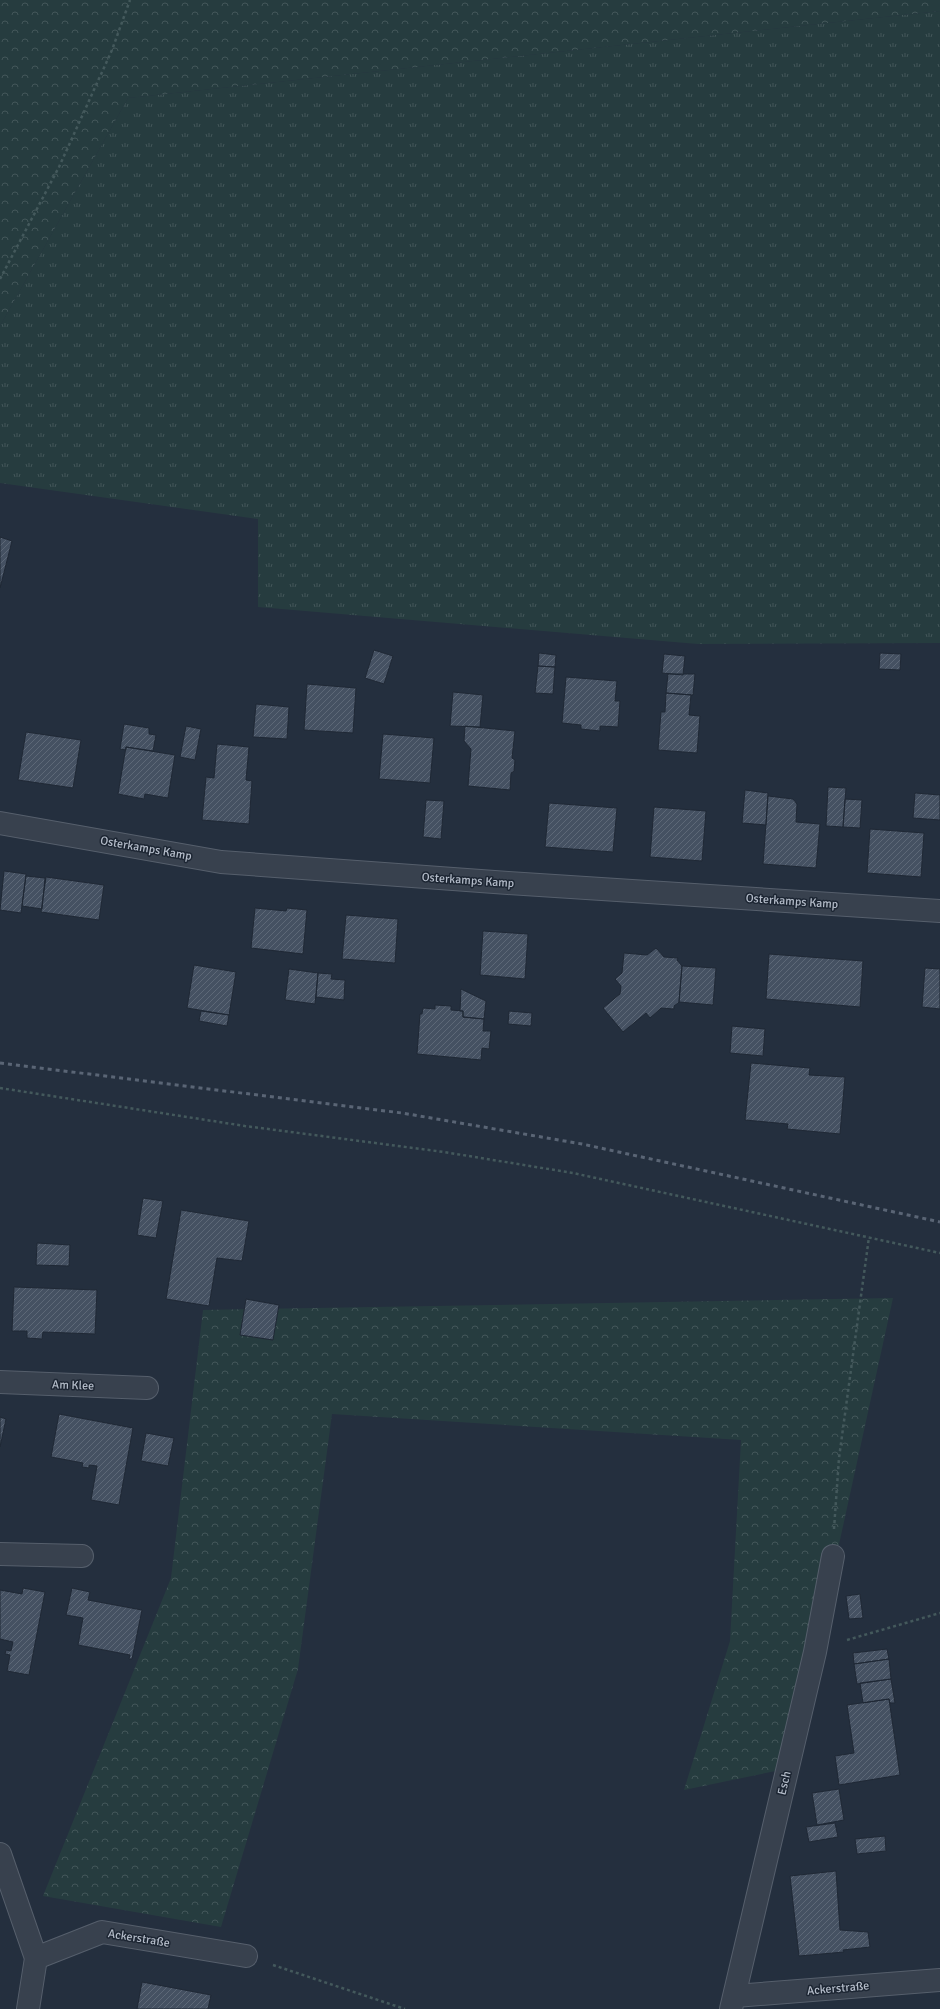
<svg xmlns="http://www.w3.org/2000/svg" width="940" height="2009" viewBox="0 0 940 2009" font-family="Signika,sans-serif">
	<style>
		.grass { fill: url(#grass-tufts) }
		.forest { fill: url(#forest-crowns) }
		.building { fill: url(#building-hatch); stroke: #1f2835 }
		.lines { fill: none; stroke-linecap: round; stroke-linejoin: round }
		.minor-casing { stroke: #565f6c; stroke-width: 24 }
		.path { stroke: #44595c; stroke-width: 2.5; stroke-dasharray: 3 3; stroke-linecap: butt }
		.minor { stroke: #38414e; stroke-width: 22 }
		.rail { stroke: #5a6575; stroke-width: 3; stroke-dasharray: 4 4; stroke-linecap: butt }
		.labels { text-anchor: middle; stroke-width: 3; stroke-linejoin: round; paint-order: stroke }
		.street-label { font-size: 12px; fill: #b4bcc9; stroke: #1d2633 }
	</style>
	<defs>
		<pattern id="grass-tufts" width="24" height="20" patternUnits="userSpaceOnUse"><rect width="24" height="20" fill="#263c3f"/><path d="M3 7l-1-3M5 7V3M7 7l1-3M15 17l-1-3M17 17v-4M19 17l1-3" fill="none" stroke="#435659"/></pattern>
		<pattern id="forest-crowns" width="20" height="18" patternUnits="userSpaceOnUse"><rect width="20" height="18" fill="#263c3f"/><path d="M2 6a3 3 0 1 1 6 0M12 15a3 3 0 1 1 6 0" fill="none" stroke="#435659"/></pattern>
		<pattern id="building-hatch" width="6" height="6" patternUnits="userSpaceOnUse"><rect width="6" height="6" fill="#455162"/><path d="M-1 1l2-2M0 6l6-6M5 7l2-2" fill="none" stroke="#5d6877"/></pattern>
	</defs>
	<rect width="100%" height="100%" fill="#242f3e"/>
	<!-- grass -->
	<path class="grass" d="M 940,11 L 940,643 L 698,644 L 258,607 L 258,519 L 0,483 L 0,326 L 128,98 Z"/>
	<!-- forest -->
	<path class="forest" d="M 0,0 L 940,0 L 940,11 L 128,98 L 0,326 Z
		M 893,1298 L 790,1768 L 684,1790 L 730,1641 L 741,1440 L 332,1414 L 298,1669 L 221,1927 L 43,1896 L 171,1578 L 203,1310 Z"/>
	<!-- building -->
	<path class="building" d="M 0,537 L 12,541 L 0,588 Z
		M 374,650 L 393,656 L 384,684 L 365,678 Z
		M 539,653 L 556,655 L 555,667 L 538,666 Z
		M 880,653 L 901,654 L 900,670 L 879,669 Z
		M 664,654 L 685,656 L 683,675 L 662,673 Z
		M 538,666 L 555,667 L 553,694 L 535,693 Z
		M 668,674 L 695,674 L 693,695 L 666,693 Z
		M 566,677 L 617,681 L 615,701 L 620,701 L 618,727 L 600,726 L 600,731 L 581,729 L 581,725 L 562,723 Z
		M 307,684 L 356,688 L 353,733 L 304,730 Z
		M 453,692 L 483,695 L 480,727 L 450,726 Z
		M 666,693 L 691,695 L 689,715 L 700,716 L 697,753 L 658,750 L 661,712 L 665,712 Z
		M 256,704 L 289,707 L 287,739 L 253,737 Z
		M 124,724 L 149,728 L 149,734 L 156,735 L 153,751 L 126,747 L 126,750 L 120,749 Z
		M 186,726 L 201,729 L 195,760 L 180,757 Z
		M 465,726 L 515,731 L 512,758 L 515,760 L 514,771 L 511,773 L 510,790 L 468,786 L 471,749 L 464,741 Z
		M 26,732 L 81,740 L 73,788 L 18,780 Z
		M 383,734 L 434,738 L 430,783 L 379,779 Z
		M 217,744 L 249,747 L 246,780 L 252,781 L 249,824 L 202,820 L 206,777 L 214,778 Z
		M 126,747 L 175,755 L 168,798 L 145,794 L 144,799 L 118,794 Z
		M 828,787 L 846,788 L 843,827 L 826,826 Z
		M 745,790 L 768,793 L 766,825 L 742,823 Z
		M 915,793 L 940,795 L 940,820 L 913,818 Z
		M 768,796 L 793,799 L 797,804 L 796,822 L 820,824 L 816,868 L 763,864 Z
		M 845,799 L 862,800 L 860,828 L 843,827 Z
		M 426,800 L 444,801 L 441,839 L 423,837 Z
		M 549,803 L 617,808 L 613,852 L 545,847 Z
		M 654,807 L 706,811 L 702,861 L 650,857 Z
		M 870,829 L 924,833 L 921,877 L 867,873 Z
		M 4,871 L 26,874 L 21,913 L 0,910 Z
		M 26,876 L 45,878 L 42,909 L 22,906 Z
		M 46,877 L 104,885 L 99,920 L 41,912 Z
		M 255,908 L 286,911 L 287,908 L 307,910 L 303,954 L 251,948 Z
		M 346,915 L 398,919 L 395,963 L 342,959 Z
		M 483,931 L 528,934 L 525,979 L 480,975 Z
		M 656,948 L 664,957 L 678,958 L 677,960 L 682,966 L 679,1002 L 674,1006 L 674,1009 L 661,1008 L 650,1018 L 646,1013 L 623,1032 L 603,1008 L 620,994 L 621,986 L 615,979 L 622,973 L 624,953 L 647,955 Z
		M 769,954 L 863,961 L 860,1007 L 766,999 Z
		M 194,965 L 236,972 L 229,1015 L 187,1008 Z
		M 682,966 L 716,968 L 713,1005 L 679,1002 Z
		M 925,968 L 940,969 L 940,1009 L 922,1007 Z
		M 289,969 L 318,973 L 315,1004 L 285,1000 Z
		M 318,973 L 332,974 L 331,979 L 345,980 L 344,1000 L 316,997 Z
		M 461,989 L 486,1001 L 484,1019 L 463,1017 L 463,1011 L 460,1011 Z
		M 435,1005 L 451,1006 L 451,1010 L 463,1011 L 463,1017 L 484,1019 L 483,1031 L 491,1031 L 489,1049 L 482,1048 L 481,1060 L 417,1054 L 420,1014 L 422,1014 L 423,1008 L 435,1009 Z
		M 201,1011 L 229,1015 L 227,1026 L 199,1021 Z
		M 509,1011 L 532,1013 L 531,1026 L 508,1024 Z
		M 732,1026 L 765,1029 L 763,1056 L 730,1053 Z
		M 751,1063 L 810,1068 L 809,1075 L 845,1077 L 840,1134 L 787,1129 L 788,1124 L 745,1120 Z
		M 143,1198 L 163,1201 L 156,1238 L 137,1235 Z
		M 181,1210 L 249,1221 L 242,1261 L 217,1258 L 209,1306 L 166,1299 Z
		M 37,1243 L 70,1245 L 69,1266 L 36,1265 Z
		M 14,1287 L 97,1290 L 95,1334 L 43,1332 L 42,1339 L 27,1338 L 27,1331 L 12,1331 Z
		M 246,1299 L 279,1305 L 273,1340 L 240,1335 Z
		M 59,1414 L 133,1428 L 119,1505 L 91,1500 L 97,1466 L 89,1465 L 89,1468 L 82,1467 L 83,1463 L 51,1457 Z
		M 0,1417 L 6,1419 L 0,1447 Z
		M 146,1433 L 174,1438 L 168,1466 L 141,1461 Z
		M 23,1588 L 45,1592 L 29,1675 L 7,1671 L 10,1655 L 5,1654 L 6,1650 L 11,1651 L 13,1642 L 0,1639 L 0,1590 L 22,1594 Z
		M 72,1588 L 90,1592 L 88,1600 L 142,1610 L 132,1659 L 129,1659 L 130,1655 L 78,1645 L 83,1618 L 66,1615 Z
		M 860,1594 L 863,1618 L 849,1619 L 846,1596 Z
		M 887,1649 L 889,1659 L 854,1664 L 853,1653 Z
		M 889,1659 L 891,1679 L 857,1684 L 854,1664 Z
		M 891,1679 L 895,1703 L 890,1703 L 889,1699 L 863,1703 L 860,1683 Z
		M 889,1699 L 900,1775 L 839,1785 L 835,1756 L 854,1753 L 847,1705 Z
		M 839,1789 L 844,1820 L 817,1825 L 812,1793 Z
		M 835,1823 L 838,1837 L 809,1842 L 806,1827 Z
		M 885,1836 L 886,1851 L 857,1854 L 855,1839 Z
		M 836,1871 L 840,1930 L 868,1932 L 870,1947 L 843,1950 L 844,1952 L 799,1956 L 790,1876 Z
		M 142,1982 L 211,1995 L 208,2009 L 137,2009 Z"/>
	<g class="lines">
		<defs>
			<path id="minor" d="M 0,823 L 221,862 L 508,883 L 940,911
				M 0,1382 L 147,1388
				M 0,1554 L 82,1556
				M 0,1854 L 36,1958 L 28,2009
				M 36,1958 L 102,1932 L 246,1956
				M 735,1996 L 940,1980
				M 731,2009 L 815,1652 L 833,1556"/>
		</defs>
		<!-- minor casing -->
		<use href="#minor" class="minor-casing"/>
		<!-- path -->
		<path class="path" d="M 0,279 L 59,167 L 112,50 L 130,0
			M 0,1088 L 245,1126 L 444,1152 L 573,1173 L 940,1253
			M 834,1529 L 839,1458 L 869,1237
			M 847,1640 L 940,1613
			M 273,1965 L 405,2009"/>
		<!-- minor -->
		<use href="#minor" class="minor"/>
		<!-- rail -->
		<path class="rail" d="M 0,1063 L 402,1113 L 582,1144 L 940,1222"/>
	</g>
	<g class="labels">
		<!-- street labels -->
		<g class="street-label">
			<text transform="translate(146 848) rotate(10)" y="4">Osterkamps Kamp</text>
			<text transform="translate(468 880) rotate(4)" y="4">Osterkamps Kamp</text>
			<text transform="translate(792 901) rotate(4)" y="4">Osterkamps Kamp</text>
			<text transform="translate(73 1385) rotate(2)" y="4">Am Klee</text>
			<text transform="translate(784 1783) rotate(-77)" y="4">Esch</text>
			<text transform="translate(139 1938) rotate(9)" y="4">Ackerstraße</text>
			<text transform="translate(838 1988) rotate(-5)" y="4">Ackerstraße</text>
		</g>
	</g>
</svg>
